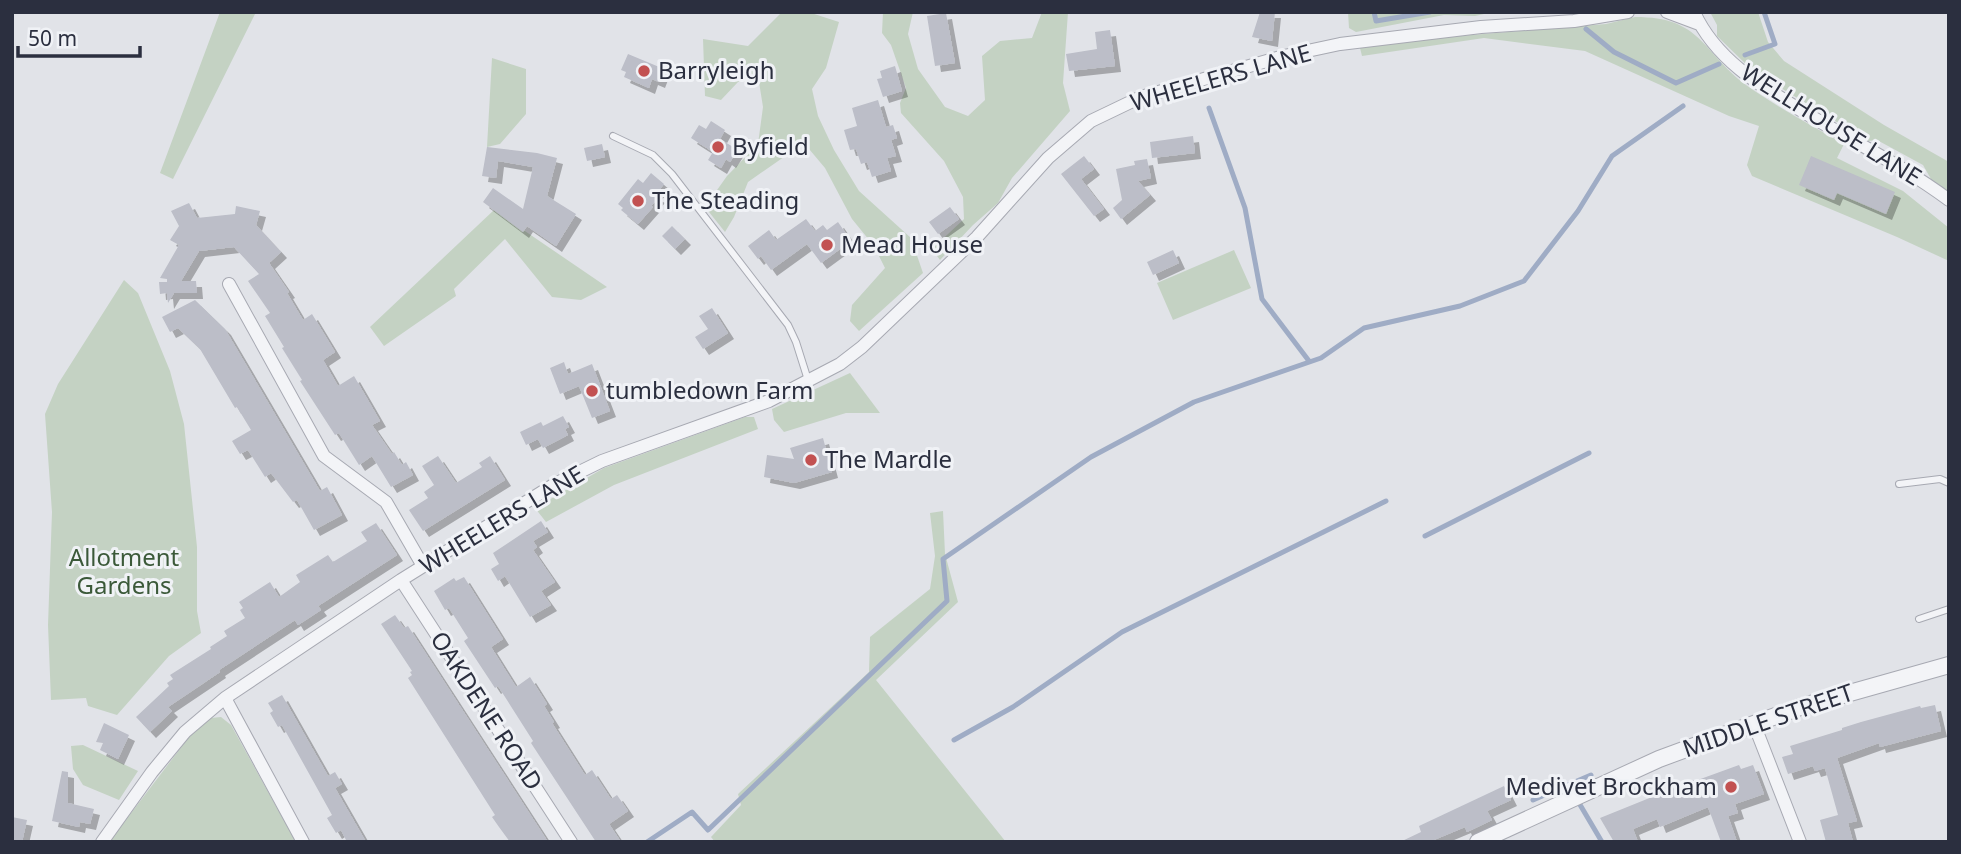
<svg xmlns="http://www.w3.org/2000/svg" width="1961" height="854" viewBox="0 0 1961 854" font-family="'Noto Sans',sans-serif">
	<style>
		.green { fill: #c4d2c3 }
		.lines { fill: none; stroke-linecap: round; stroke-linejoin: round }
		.stream { stroke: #9facc5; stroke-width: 5 }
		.building { fill: #bcbec8; filter: url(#shadow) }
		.service-casing { stroke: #a7a9b2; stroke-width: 8 }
		.minor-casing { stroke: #a7a9b2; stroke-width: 14 }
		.tertiary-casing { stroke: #a7a9b2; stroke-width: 18 }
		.service { stroke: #f3f4f7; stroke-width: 6 }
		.minor { stroke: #f3f4f7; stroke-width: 12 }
		.tertiary { stroke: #f3f4f7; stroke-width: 16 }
		.poi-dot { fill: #c25151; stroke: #f0f2f6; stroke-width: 2.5 }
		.labels { text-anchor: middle; stroke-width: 6; stroke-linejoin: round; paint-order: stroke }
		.poi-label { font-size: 24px; fill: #2b2f3f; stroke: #f0f2f6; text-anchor: start }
		.street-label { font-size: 24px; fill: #2b2f3f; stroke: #f0f2f6 }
		.park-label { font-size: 24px; fill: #3b5939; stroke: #f0f2f6 }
	</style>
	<defs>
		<filter id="shadow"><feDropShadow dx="6" dy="6" stdDeviation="0" flood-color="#0004"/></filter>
	</defs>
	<rect width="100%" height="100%" fill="#e1e3e8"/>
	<!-- green -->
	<path class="green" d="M 220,12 L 256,12 L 173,179 L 160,173 Z
		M 782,12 L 808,12 L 839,22 L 826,68 L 812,89 L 818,116 L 834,150 L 859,191 L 911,238 L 923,273 L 859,331 L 850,321 L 852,305 L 885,268 L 874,246 L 852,219 L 825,168 L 804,143 L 748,182 L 734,217 L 725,232 L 705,207 L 727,176 L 758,144 L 763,107 L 759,82 L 738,82 L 721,100 L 705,96 L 703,39 L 748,46 Z
		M 883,12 L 913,12 L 908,34 L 918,69 L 945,107 L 968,116 L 985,100 L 982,56 L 1000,41 L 1032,38 L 1042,12 L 1068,12 L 1063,83 L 1070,111 L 1012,178 L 998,203 L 973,225 L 940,260 L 932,249 L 964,219 L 963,197 L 944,161 L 901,113 L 900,103 L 906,88 L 891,45 L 882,33 Z
		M 1348,12 L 1493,12 L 1475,16 L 1444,15 L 1356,32 L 1349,28 Z
		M 1710,12 L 1758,12 L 1768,42 L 1784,61 L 1884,125 L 1949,162 L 1949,192 L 1931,179 L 1923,165 L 1877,140 L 1868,141 L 1753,71 L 1717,36 L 1717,25 Z
		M 1635,17 C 1702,17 1701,51 1746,85 C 1777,107 1811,125 1844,144 L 1837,158 L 1903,191 L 1949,228 L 1949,261 L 1897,237 L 1752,176 L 1747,165 L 1759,126 L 1729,116 L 1585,51 L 1484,38 L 1362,56 L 1360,48 L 1411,40 L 1606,24 Z
		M 492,58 L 526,69 L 526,114 L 500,144 L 487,147 Z
		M 494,210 L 607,287 L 581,300 L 552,297 L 505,239 L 454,289 L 456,296 L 384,346 L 370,327 Z
		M 1234,250 L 1251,288 L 1173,320 L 1157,283 Z
		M 124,280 L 138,293 L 170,371 L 184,424 L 197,547 L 197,611 L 201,633 L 169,656 L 117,715 L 88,706 L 86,698 L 51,700 L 48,625 L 52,512 L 45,414 L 58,384 Z
		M 850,373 L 880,413 L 846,413 L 784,432 L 774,420 L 772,409 Z
		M 745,417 L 754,417 L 758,429 L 614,485 L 546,522 L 535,508 L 604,468 Z
		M 943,511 L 945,554 L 958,602 L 876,680 L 1006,842 L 715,842 L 711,837 L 741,805 L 738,794 L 869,672 L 870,637 L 930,589 L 935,556 L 930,513 Z
		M 221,717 L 231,725 L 296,842 L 109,842 L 189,737 L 211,718 Z
		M 83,745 L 138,771 L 119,800 L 83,785 L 73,769 L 71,746 Z"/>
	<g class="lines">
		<!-- stream -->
		<path class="stream" d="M 1374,12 L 1376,21 L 1430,12
			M 1586,29 L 1614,52 L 1676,83 L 1719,64
			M 1745,55 L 1775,44 L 1764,12
			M 1209,108 L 1245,208 L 1262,299 L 1309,361
			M 1425,536 L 1589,453
			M 954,740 L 1013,707 L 1122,632 L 1386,501
			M 1533,800 L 1591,775
			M 1579,803 L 1602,842
			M 647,842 L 692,812 L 708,830 L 947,601 L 943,559 L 1091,457 L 1194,402 L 1321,358 L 1364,328 L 1460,306 L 1524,281 L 1578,211 L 1612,156 L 1683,106"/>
	</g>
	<!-- building -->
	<path class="building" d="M 1260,12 L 1275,12 L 1272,41 L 1252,37 Z
		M 946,13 L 955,63 L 935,66 L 927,16 Z
		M 1110,30 L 1115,66 L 1069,71 L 1066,54 L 1097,49 L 1095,32 Z
		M 628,54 L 664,69 L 659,82 L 652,79 L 649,88 L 624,77 L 626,72 L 621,70 Z
		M 895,66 L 902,91 L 883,97 L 877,79 L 882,78 L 880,71 Z
		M 878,100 L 886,127 L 893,125 L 897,138 L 891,140 L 896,156 L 887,158 L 891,171 L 872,177 L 867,162 L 861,164 L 856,149 L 850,150 L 844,130 L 857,126 L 852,108 Z
		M 711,121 L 725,130 L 720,139 L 738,150 L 730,162 L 726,159 L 721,168 L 708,160 L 713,152 L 691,138 L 699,125 L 706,129 Z
		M 1193,136 L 1195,153 L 1152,158 L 1150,142 Z
		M 602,144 L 605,157 L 587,161 L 584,148 Z
		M 487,147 L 537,153 L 557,158 L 547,196 L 576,214 L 556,246 L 527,226 L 523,232 L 483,202 L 493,188 L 523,209 L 533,167 L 498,161 L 496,178 L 482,176 Z
		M 1084,156 L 1094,169 L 1081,179 L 1104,209 L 1094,216 L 1061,174 Z
		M 1811,156 L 1895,192 L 1886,214 L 1837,193 L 1834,200 L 1799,185 Z
		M 1147,159 L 1151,178 L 1138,181 L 1150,195 L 1121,219 L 1113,208 L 1122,200 L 1116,169 L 1135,165 L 1134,161 Z
		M 651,173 L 664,184 L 655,195 L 659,197 L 651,206 L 653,207 L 638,224 L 621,210 L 623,208 L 618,204 L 638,179 L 643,183 Z
		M 189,203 L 197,218 L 235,214 L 236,206 L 260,211 L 256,225 L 281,252 L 269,263 L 289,292 L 287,293 L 303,320 L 312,314 L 335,352 L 323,360 L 338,386 L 354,376 L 380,421 L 372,425 L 392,454 L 394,452 L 402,465 L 406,462 L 413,475 L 391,487 L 372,456 L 359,465 L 339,433 L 335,435 L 300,381 L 302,380 L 282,348 L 284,347 L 265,316 L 270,313 L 248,281 L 259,274 L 234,247 L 199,251 L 181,281 L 196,281 L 197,293 L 174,293 L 168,303 L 167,293 L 160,294 L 159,282 L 167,282 L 167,279 L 160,278 L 179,245 L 170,240 L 179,226 L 171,211 Z
		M 950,207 L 959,219 L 938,234 L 929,222 Z
		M 806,219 L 815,231 L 823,225 L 827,230 L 838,222 L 851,241 L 821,263 L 807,244 L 771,270 L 761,256 L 758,259 L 748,246 L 769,230 L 776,240 Z
		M 672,226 L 685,239 L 675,249 L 662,236 Z
		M 1173,250 L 1179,263 L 1153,275 L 1147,262 Z
		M 195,300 L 225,329 L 320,491 L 327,487 L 342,515 L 314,530 L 297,500 L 293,502 L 271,473 L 265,477 L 248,450 L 240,454 L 232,441 L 251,430 L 237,407 L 235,408 L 200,349 L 178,328 L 170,332 L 162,317 Z
		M 712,308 L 728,333 L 703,349 L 695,337 L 708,329 L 699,316 Z
		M 564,362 L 568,374 L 592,364 L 610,411 L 592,418 L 579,386 L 560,394 L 550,368 Z
		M 563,416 L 569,427 L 565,429 L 568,435 L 543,448 L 538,439 L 526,445 L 520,432 L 541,422 L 543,426 Z
		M 823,438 L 832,472 L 794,483 L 764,477 L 767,455 L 794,459 L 790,448 Z
		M 438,456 L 456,483 L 482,467 L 479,463 L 490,456 L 505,480 L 423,531 L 409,510 L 428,498 L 424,492 L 434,485 L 422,466 Z
		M 541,521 L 548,532 L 533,541 L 537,547 L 533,550 L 555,582 L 541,591 L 551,605 L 530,617 L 505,576 L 498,581 L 491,569 L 499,564 L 493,553 Z
		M 376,523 L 397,555 L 318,606 L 321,610 L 298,625 L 295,620 L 219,670 L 220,672 L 168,707 L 172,711 L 150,732 L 136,717 L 169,686 L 167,683 L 173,679 L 170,675 L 211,649 L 210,647 L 227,636 L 224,631 L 245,618 L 240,610 L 243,608 L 239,602 L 270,582 L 279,597 L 300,582 L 296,575 L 328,555 L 333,562 L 367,541 L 361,532 Z
		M 464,577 L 503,639 L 491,647 L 516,687 L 530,677 L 547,704 L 544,706 L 554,722 L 552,723 L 585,775 L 592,770 L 611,799 L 617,795 L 628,811 L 609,824 L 621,842 L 596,842 L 531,743 L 533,741 L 498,686 L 495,688 L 464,641 L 468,638 L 449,608 L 445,610 L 434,591 L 454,578 L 456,581 Z
		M 395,615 L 404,628 L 408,626 L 548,842 L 510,842 L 499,827 L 492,817 L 495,815 L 408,678 L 412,675 L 410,672 L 412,671 L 381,624 Z
		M 282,695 L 328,776 L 335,772 L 342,784 L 335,788 L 366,842 L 347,842 L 341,830 L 336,833 L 327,818 L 332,815 L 282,725 L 278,727 L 270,713 L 273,711 L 268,703 Z
		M 1935,705 L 1941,731 L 1880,747 L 1879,743 L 1837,758 L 1857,821 L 1848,823 L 1853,842 L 1826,842 L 1820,820 L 1838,815 L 1825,768 L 1815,771 L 1813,766 L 1788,774 L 1782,757 L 1793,754 L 1790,746 L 1842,730 L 1842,728 L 1861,722 L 1920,706 L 1921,708 Z
		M 104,723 L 129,735 L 118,759 L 100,750 L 103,743 L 96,742 Z
		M 1739,765 L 1741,769 L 1753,765 L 1764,794 L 1735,804 L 1738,813 L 1728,816 L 1737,842 L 1721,842 L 1708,807 L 1660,827 L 1657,819 L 1633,829 L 1638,842 L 1614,842 L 1600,818 L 1694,780 L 1695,781 Z
		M 62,771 L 68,772 L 68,803 L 94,809 L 90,824 L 80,822 L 79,827 L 52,821 Z
		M 1504,786 L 1511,800 L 1487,811 L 1492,820 L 1467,832 L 1465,827 L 1429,842 L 1400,842 L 1421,832 L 1419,826 Z
		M 12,817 L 27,820 L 22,842 L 12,842 Z"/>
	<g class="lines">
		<defs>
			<path id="service" d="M 613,136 L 653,155 L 672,174 L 788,325 L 796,342 L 808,380
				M 1899,484 L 1940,479 L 1949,483
				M 1919,619 L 1949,609"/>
			<path id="minor" d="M 1667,12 L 1699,24
				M 1694,12 C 1716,61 1764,88 1807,114 C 1854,142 1905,167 1949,200
				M 229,284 L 324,456 L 386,502 L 423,566
				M 401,580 L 571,842
				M 225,698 L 303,842
				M 1754,724 L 1800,842
				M 102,842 L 152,772 L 185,732 L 225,698 L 401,580 L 555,484 L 602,461 L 769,401 L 840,364 L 862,347 L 977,237 L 1048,158 L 1091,121 L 1141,97 L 1284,56 L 1340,44 L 1481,27 L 1574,21 L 1628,12"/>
			<path id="tertiary" d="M 1478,842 L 1659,759 L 1800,707 L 1949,665"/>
		</defs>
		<!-- service casing -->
		<use href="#service" class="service-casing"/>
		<!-- minor casing -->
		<use href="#minor" class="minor-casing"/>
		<!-- tertiary casing -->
		<use href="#tertiary" class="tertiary-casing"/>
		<!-- service -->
		<use href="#service" class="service"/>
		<!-- minor -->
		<use href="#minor" class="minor"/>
		<!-- tertiary -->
		<use href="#tertiary" class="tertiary"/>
	</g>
	<!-- markers -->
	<g class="poi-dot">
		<circle cx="644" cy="71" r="7"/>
		<circle cx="718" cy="147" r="7"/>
		<circle cx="638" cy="201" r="7"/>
		<circle cx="827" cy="245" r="7"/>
		<circle cx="592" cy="391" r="7"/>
		<circle cx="811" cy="460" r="7"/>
		<circle cx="1731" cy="787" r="7"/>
	</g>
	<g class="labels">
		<!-- poi labels -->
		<g class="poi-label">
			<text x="658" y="79">Barryleigh</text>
			<text x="732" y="155">Byfield</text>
			<text x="652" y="209">The Steading</text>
			<text x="841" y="253">Mead House</text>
			<text x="606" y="399">tumbledown Farm</text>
			<text x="825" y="468">The Mardle</text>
			<text x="1717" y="795" text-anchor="end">Medivet Brockham</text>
		</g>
		<!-- street labels -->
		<g class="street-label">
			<text transform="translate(1221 78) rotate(-16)" y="8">WHEELERS LANE</text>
			<text transform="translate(1831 125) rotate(32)" y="8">WELLHOUSE LANE</text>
			<text transform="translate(502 520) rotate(-31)" y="8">WHEELERS LANE</text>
			<text transform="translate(486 711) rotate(57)" y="8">OAKDENE ROAD</text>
			<text transform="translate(1768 721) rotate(-19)" y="8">MIDDLE STREET</text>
		</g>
		<!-- park labels -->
		<g class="park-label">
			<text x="124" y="566">Allotment<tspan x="124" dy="28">Gardens</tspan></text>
		</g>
	</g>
	<!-- border -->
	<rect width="1961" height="854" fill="none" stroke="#2b2f3f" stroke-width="28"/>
	<!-- scale -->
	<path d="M18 46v10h122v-10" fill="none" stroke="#2b2f3f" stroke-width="3.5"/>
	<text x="28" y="46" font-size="21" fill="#2b2f3f" stroke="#f0f2f6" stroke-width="5" paint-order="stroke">50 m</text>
</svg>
